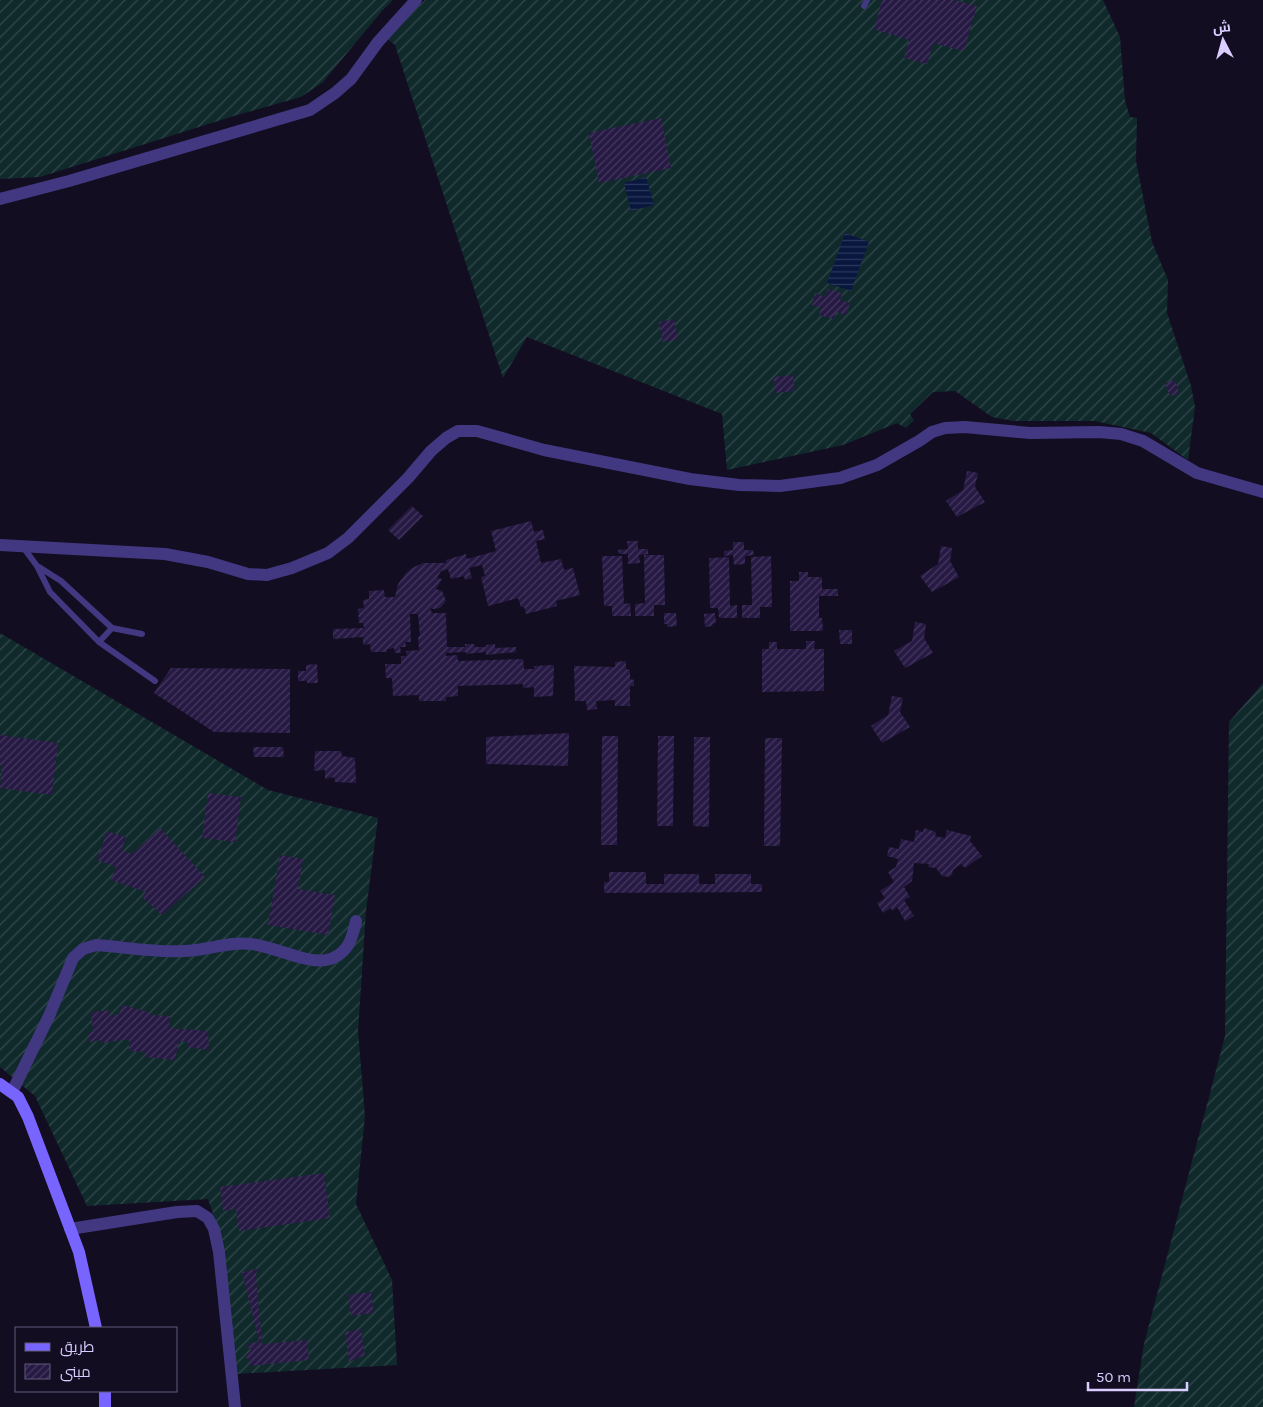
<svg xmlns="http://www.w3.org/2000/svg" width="1263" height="1407" viewBox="0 0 1263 1407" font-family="Karla,Cairo,sans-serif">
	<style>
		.garden { fill: url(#garden-furrows) }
		.water { fill: url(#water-rules) }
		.building { fill: url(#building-hatch) }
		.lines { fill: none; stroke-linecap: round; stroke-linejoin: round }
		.lane { stroke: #423881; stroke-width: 6 }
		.street { stroke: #423881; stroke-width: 12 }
		.secondary { stroke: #7865ff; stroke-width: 12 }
	</style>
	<defs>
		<pattern id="garden-furrows" width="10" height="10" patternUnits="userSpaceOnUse" patternTransform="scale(1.25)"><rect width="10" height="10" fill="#102a2c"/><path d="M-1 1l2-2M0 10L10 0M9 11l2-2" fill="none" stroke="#32484c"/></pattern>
		<pattern id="water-rules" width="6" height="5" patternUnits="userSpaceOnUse" patternTransform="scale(1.25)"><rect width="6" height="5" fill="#09173f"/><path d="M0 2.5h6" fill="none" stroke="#2c385c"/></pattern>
		<pattern id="building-hatch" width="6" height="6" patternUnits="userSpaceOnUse" patternTransform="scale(1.25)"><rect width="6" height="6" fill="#261943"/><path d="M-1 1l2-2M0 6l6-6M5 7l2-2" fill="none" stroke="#45395f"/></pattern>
	</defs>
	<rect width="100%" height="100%" fill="#130d22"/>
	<!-- garden -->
	<path class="garden" d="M 0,0 L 393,0 L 382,11 L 323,82 L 301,97 L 234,116 L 40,177 L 0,179 Z
		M 425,0 L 1103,0 L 1120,37 L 1125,101 L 1130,117 L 1137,118 L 1136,161 L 1152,242 L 1168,280 L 1167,313 L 1191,386 L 1195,407 L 1188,460 L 1151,433 L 1095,421 L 1014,421 L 992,417 L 955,391 L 933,392 L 910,414 L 914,420 L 906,428 L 897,423 L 843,445 L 727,470 L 722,414 L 527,337 L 503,378 L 395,45 L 385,37 Z
		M 0,633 L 268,790 L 378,818 L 366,911 L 358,1031 L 365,1116 L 356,1204 L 392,1280 L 397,1365 L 234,1374 L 222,1240 L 208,1199 L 87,1206 L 35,1096 L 0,1067 Z
		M 1263,683 L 1263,1407 L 1134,1407 L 1144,1344 L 1225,1036 L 1229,722 Z"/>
	<!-- water -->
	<path class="water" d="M 646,177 L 654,205 L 631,211 L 624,183 Z
		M 845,233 L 869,242 L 851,291 L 827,283 Z"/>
	<!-- building -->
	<path class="building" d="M 882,0 L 954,0 L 977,6 L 964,51 L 933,43 L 927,64 L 904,58 L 909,40 L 874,29 Z
		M 661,118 L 671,168 L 599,183 L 589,133 Z
		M 828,289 L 842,293 L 840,300 L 850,303 L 846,315 L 836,312 L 834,319 L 819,315 L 821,308 L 812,305 L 815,293 L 825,297 Z
		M 674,319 L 678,339 L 663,342 L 659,322 Z
		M 793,375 L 794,391 L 775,393 L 774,377 Z
		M 1175,380 L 1179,393 L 1170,396 L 1165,383 Z
		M 967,471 L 978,473 L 975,487 L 985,502 L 957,517 L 946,501 L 963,490 Z
		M 412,506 L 423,516 L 399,540 L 388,530 Z
		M 531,521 L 534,532 L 543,530 L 545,539 L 536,541 L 541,563 L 561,559 L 564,570 L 573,568 L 580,595 L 556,601 L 557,606 L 526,614 L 524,607 L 521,607 L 518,598 L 488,606 L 481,577 L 485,576 L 482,565 L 469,568 L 472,578 L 465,580 L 464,576 L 451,579 L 448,569 L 441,571 L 437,578 L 442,579 L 436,589 L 442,591 L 446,601 L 440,608 L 433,609 L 430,608 L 432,613 L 446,613 L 447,647 L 465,647 L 465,644 L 474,644 L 475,647 L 486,647 L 486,645 L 495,644 L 495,648 L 516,647 L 516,652 L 486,655 L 486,652 L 466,654 L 466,652 L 446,653 L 446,656 L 457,655 L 458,661 L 523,659 L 524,669 L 534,669 L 534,666 L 554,665 L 553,696 L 534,697 L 534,687 L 523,688 L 523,684 L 458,686 L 458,696 L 446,697 L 446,701 L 419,701 L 419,695 L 393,696 L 392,678 L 386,678 L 385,664 L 401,664 L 401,656 L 407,656 L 406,651 L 419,650 L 418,636 L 420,636 L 418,614 L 410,614 L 411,642 L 405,642 L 406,647 L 400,647 L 401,653 L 395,653 L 394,648 L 387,649 L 387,652 L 371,652 L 370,644 L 363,645 L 363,637 L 333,639 L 333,629 L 364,628 L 363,623 L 359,623 L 358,609 L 364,608 L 363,600 L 369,599 L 369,591 L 384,590 L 385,597 L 395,597 L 398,584 L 407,572 L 412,568 L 423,563 L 446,563 L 446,560 L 466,554 L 467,559 L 496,551 L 491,531 Z
		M 627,541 L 638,541 L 638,549 L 648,549 L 648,554 L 639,555 L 640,563 L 628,564 L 628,554 L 619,554 L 618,550 L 628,549 Z
		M 733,542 L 744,542 L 744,550 L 753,550 L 754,555 L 745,556 L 745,564 L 734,565 L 733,555 L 724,556 L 724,551 L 733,550 Z
		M 941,546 L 952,548 L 950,561 L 959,577 L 932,592 L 920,576 L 938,564 Z
		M 644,555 L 664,555 L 665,605 L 654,605 L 654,616 L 635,616 L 635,604 L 645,603 Z
		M 602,556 L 622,556 L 624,604 L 630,603 L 631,616 L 612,616 L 612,606 L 604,606 Z
		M 771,556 L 772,607 L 760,607 L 760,618 L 742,618 L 742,605 L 752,605 L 751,557 Z
		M 729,557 L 730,606 L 737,605 L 737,618 L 719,618 L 718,608 L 710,608 L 709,558 Z
		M 799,572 L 808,572 L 808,577 L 822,577 L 822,589 L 838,589 L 838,596 L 819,596 L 819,618 L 822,618 L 823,631 L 790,631 L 790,581 L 799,581 Z
		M 664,613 L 676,613 L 677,626 L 667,627 L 667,624 L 664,624 Z
		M 715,613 L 716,623 L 712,624 L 713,626 L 705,627 L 704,614 Z
		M 915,622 L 926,624 L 924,638 L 933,653 L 905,668 L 894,651 L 912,641 Z
		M 839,630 L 852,630 L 852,644 L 840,644 Z
		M 806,641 L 815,641 L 814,649 L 824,649 L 824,691 L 762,692 L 762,649 L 769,649 L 769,642 L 777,642 L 777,649 L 806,649 Z
		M 626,661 L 626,669 L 630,670 L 630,679 L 634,680 L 634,686 L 630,686 L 630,706 L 615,706 L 615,700 L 596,701 L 597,709 L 587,710 L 586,701 L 575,701 L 574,666 L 615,667 L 615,662 Z
		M 317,664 L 318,683 L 307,683 L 307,681 L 298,681 L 298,671 L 306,671 L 306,665 Z
		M 171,668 L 290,669 L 290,733 L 214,732 L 154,693 Z
		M 892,696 L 903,698 L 900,712 L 910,727 L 882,743 L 871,726 L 888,715 Z
		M 569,733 L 568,766 L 486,764 L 486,737 Z
		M 0,735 L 58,743 L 52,795 L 0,788 L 2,765 L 0,765 Z
		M 602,736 L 618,736 L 617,845 L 601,845 Z
		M 658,736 L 674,736 L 673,826 L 657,826 Z
		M 694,737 L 710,737 L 709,827 L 693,826 Z
		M 765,738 L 782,738 L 780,846 L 764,846 Z
		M 253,747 L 283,747 L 284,757 L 254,757 Z
		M 315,751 L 341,751 L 342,756 L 355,758 L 356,783 L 335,782 L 334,777 L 325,779 L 325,770 L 314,771 Z
		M 208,793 L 241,797 L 235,842 L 202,838 Z
		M 160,828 L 205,877 L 162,915 L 142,897 L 146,892 L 111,880 L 116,867 L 97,860 L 107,831 L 126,837 L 122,850 L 132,854 Z
		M 924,828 L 936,832 L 935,836 L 945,838 L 947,830 L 971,836 L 970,841 L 982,856 L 965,868 L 961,864 L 953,870 L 952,875 L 949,877 L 942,876 L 936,868 L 928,867 L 929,864 L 914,863 L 912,881 L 904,887 L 910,897 L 904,900 L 914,916 L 905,921 L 897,907 L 892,911 L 891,908 L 883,913 L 877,903 L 885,898 L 880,891 L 894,882 L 888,872 L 896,867 L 898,859 L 887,856 L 889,847 L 899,849 L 901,839 L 914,842 L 916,830 L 923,832 Z
		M 280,855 L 303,859 L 298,889 L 335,895 L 328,935 L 268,925 Z
		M 609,872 L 646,872 L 646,884 L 664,884 L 664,874 L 699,874 L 699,884 L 715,884 L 715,874 L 751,874 L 751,884 L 762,884 L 762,892 L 604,893 L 604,882 L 609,882 Z
		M 122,1005 L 145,1011 L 153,1015 L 170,1016 L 169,1028 L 208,1031 L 209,1050 L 187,1047 L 188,1042 L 179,1041 L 175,1060 L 146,1057 L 146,1052 L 129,1051 L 129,1039 L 102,1043 L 102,1040 L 89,1042 L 88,1033 L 93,1032 L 91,1012 L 110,1010 L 110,1016 L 119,1014 Z
		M 324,1173 L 330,1218 L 239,1231 L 236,1209 L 223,1211 L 220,1187 Z
		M 257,1269 L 256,1277 L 262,1344 L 307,1340 L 309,1360 L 248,1366 L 250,1361 L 245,1356 L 251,1350 L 246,1345 L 259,1341 L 242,1272 Z
		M 371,1292 L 374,1313 L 351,1316 L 348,1295 Z
		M 361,1329 L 365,1355 L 349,1362 L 345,1332 Z"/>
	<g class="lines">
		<!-- lane -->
		<path class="lane" d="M 864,6 L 867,0
			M 23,547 L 37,566 L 50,592 L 99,642 L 155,681
			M 39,567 L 61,581 L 112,628 L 142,634
			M 99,642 L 112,628"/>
		<!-- street -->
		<path class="street" d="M 0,199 L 69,181 L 310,110 L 335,93 L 351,79 L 378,42 L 416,0
			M 0,545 L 165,554 L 208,562 L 248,574 L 267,575 L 292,568 L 328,553 L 348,538 L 408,478 L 431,451 L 446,438 L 458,431 L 477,431 L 544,450 L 690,479 L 739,485 L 780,486 L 840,478 L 877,465 L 919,441 L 932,432 L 945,428 L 965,427 L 1030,433 L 1099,432 L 1121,434 L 1143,441 L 1197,473 L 1263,492
			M 12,1092 L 49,1016 L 73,958 L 83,949 L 96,945 C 125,947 155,953 184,951 C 207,951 228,941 251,944 C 272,946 307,964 326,960 C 347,956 352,940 356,921
			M 70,1229 L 177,1212 L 197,1211 L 208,1218 L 214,1229 L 219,1252 L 235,1407"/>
		<!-- secondary -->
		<path class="secondary" d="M 0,1084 L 18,1097 L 28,1117 L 79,1252 L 96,1328
			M 105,1391 L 105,1407"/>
	</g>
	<!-- legend -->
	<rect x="15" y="1327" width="162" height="65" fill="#130d22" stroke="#625a7a"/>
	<rect x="25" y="1343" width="25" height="8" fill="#7865ff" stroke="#625a7a"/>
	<text x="60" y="1352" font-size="15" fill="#d9ceff">طريق</text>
	<rect x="25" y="1364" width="25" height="15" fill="url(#building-hatch)" stroke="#625a7a"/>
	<text x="60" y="1377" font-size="15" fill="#d9ceff">مبنى</text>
	<!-- north arrow -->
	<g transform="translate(1223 40) rotate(354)" stroke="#130d22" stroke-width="4" paint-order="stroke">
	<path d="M0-4L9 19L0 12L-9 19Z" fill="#d9ceff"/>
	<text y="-8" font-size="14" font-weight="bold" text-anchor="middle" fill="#d9ceff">ش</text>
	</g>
	<!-- scale -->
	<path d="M1088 1382v8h99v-8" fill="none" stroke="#d9ceff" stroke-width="2.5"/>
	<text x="1096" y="1382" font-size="15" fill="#d9ceff" stroke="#130d22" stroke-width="4" paint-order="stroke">50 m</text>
</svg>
